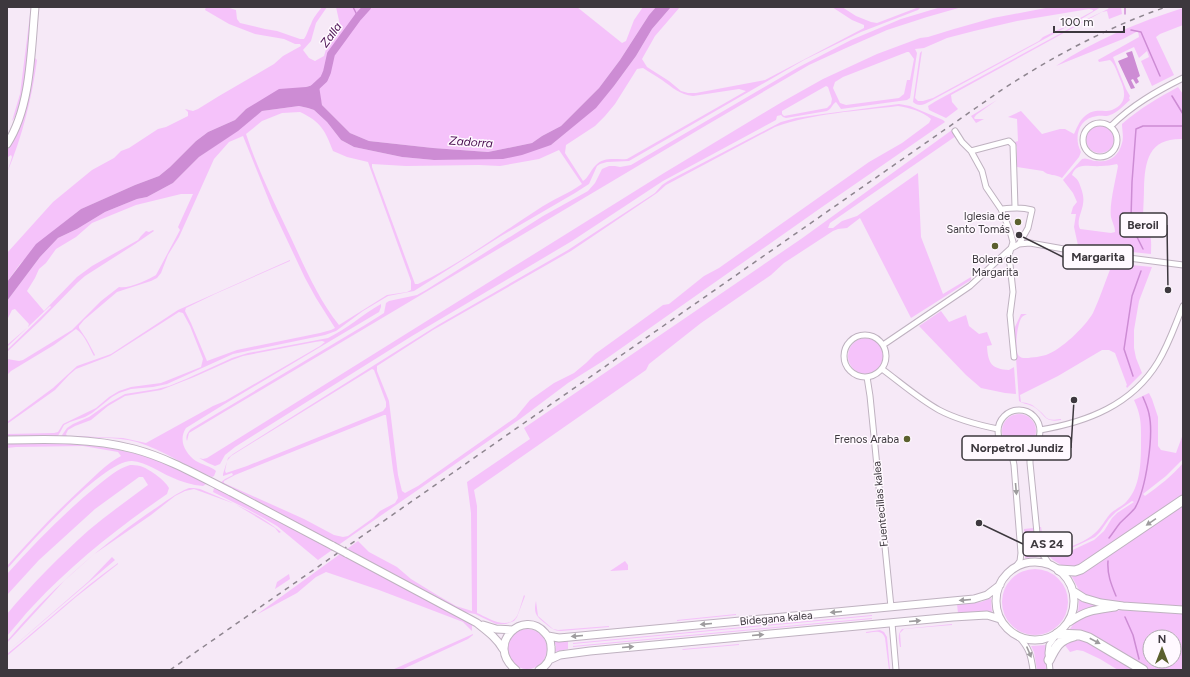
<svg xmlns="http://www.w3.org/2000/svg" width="1190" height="677" viewBox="0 0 1190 677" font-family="Figtree,sans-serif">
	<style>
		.green { fill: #f5c2fa; fill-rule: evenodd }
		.water { fill: #cd8cd4 }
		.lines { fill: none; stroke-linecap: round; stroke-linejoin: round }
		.stream { stroke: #cd8cd4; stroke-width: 1.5 }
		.river { stroke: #cd8cd4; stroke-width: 8 }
		.street-casing { stroke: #bfb2c0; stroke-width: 7 }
		.secondary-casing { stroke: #bfb2c0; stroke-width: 9 }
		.highway-casing { stroke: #bfb2c0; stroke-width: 11 }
		.street { stroke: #fff; stroke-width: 5 }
		.secondary { stroke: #fff; stroke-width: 7 }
		.highway { stroke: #fff; stroke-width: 9 }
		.rail { stroke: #8e858f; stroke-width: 1.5; stroke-dasharray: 5 5; stroke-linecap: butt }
		.secondary-bridge-casing { stroke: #bfb2c0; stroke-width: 9; stroke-linecap: butt }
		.secondary-bridge { stroke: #fff; stroke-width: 7 }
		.oneway { fill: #9e9c9e }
		.poi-dot { fill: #5b602e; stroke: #fff9ff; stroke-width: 1.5 }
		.labels { text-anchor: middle; stroke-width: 3; stroke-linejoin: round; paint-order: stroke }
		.poi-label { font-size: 11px; fill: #3d383e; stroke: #fff9ff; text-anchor: end }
		.street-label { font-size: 11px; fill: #3d383e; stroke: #fff9ff }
		.water-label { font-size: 12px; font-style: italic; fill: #490d50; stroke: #fff9ff }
		.leader { fill: none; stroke: #3d383e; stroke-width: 1.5 }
		.callout-dot { fill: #3d383e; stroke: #fff9ff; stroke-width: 1.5 }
		.callout { fill: #fff9ff; stroke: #3d383e; stroke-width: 1.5 }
		.callout-label { font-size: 12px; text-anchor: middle; font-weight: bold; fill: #3d383e }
	</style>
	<rect width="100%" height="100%" fill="#f6e9f7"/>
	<!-- green -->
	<path class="green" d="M 31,7 L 33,7 C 31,26 24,112 12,121 L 20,94 Z
		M 206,7 L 226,7 L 236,10 L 237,19 L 240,23 L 265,29 L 277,31 L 300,39 L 304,39 C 307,35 308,29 311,24 C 313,18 318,12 322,7 L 327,7 L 316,23 L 311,41 L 303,50 L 309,58 L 315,61 L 324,56 L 327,46 L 332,38 L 335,35 L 340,25 L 336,7 L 577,7 L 622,43 L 626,41 L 634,20 L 643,7 L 656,7 L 649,15 L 620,60 L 599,88 L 561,126 L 542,136 L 532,143 L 488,152 L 433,148 L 369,141 L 350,133 L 322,105 L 319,92 L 313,85 L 306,87 L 246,109 L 235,120 L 208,132 L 196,141 L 170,167 L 159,176 L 135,185 L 81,209 L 52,232 L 20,264 L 7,282 L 7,253 L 53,202 L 92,170 L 114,158 L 121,151 L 129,148 L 158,129 L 166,127 L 188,116 L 188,112 L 185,109 L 193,111 L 198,109 L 219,96 L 274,64 L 283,56 L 301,46 L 300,44 L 295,44 L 284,39 L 255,34 L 229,24 L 205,10 Z
		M 671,7 L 680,7 L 655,36 L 642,59 L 647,67 L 669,81 L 681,91 L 688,93 L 696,93 L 765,80 L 864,28 L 864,25 L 852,20 L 832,7 L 842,7 L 856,16 L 871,22 L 877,23 L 919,7 L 921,7 L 918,10 L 861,32 L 804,60 L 629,161 L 607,162 L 600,164 L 597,166 L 589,184 L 575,193 L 501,236 L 414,291 L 388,296 L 363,311 L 336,331 L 325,335 L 233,354 L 167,384 L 153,387 L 131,389 L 119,393 L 112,397 L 92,413 L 85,417 L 70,422 L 64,425 L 58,436 L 7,437 L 7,434 L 54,433 L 58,432 L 63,424 L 96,408 L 109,397 L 119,391 L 131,387 L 161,383 L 201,367 L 203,359 L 190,326 L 183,313 L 179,312 L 110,356 L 76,369 L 69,375 L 55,390 L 7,424 L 7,422 L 53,388 L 77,366 L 111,354 L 178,310 L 290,260 L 290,261 L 215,294 L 186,308 L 185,311 L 191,323 L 207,361 L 237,350 L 320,333 L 331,330 L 335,328 L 316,298 L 305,278 L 272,208 L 243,136 L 229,142 L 214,159 L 179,237 L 168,255 L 161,273 L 157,278 L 151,281 L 117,292 L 84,320 L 79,326 L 79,328 L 87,340 L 95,355 L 94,356 C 89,347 85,335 76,329 L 54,345 L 11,371 L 7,375 L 7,359 L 19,361 L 23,360 L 72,330 L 101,301 L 119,287 C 129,289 148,280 156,275 L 180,230 L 178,227 L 193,194 L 181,194 L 136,205 L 92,223 L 76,237 L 56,249 L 46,263 L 39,269 L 35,278 L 27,291 L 44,311 L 77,277 L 92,266 L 138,240 L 141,236 L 146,231 L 149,232 L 153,230 L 154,231 L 135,244 L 85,276 L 77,283 L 41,320 L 7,352 L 7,350 L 51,307 L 50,306 L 7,347 L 7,345 L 28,327 L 29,324 L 15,309 L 12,310 L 7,320 L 7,301 L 40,257 L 58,238 L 77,229 L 105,212 L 137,199 L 147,197 L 173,183 L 199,157 L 238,130 L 262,111 L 299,106 L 308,108 L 314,110 L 327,122 L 341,140 L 354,147 L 402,157 L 434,160 L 467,159 L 551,145 L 595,108 L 614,86 L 636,56 L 652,29 ZM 643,68 C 649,72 656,76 662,80 C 672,87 680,95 693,96 L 739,89 L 746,91 L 627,159 C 615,160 604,156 595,166 C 590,171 589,177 583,181 L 565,153 L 566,145 L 595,126 L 605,116 L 615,104 L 637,69 ZM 300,112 C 321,122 325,130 333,151 L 347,157 L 368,162 L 411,281 L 411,290 L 407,292 L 387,295 L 339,325 C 319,300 306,270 292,240 C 276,206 258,171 246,134 L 262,121 L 282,113 ZM 559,150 L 582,184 C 568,194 551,200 537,210 C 498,235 460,264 418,284 L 415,284 L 372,167 L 372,164 L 406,166 L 479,165 L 500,166 L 539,159 Z
		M 941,7 L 962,7 L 927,17 L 887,30 L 846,48 L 809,65 L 705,126 L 224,412 L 189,433 L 187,441 C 185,436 188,432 191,429 L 365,325 L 384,313 L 386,303 L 389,301 L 417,295 L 426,290 L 543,216 L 588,191 L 595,183 L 602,169 L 609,166 L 615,166 L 620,167 L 631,165 L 797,68 L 851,40 L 901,19 Z
		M 1051,7 L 1101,7 L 1083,18 L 925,104 C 920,106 916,105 913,102 L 920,53 L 922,51 L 915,98 L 918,101 L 923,101 L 933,98 L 1039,41 L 1043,37 L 1062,28 L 1093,11 L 1093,10 L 1089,9 L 1017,21 L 974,31 L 947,38 L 924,48 L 915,49 L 917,53 L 910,98 L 907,100 L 841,109 L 836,102 C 832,104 832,109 827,111 L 786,118 L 783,117 L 781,115 L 777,116 L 776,120 L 663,181 L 572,241 L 412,336 L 235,447 L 225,455 L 220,464 L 215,466 L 208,463 L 199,458 L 203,459 L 207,458 L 664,173 L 782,102 L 823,79 L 877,54 L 920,38 L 928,37 L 954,29 L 993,18 ZM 907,52 L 909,52 L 914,59 L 910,80 L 907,80 L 904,94 L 899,98 L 846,105 L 840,103 L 833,88 L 835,82 L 843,77 ZM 826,86 L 828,87 L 832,99 L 831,104 L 827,108 L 784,116 L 782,114 L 782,111 Z
		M 1109,7 L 1121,7 L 1122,14 L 1109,19 L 1107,11 L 1102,12 L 951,95 L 952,102 L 958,109 L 946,118 L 929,110 L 928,106 L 936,101 L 1087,19 L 1108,9 Z
		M 1183,8 L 1183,25 L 1160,34 L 1156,37 L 1174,75 L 1152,86 L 1141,61 L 1149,57 L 1147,51 L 1139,58 L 1134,47 L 1113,57 L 1126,89 L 1130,96 L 1129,98 L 1130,100 C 1124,105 1117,113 1110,115 C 1106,117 1101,115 1097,116 C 1079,118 1073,137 1081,152 L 1079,157 L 1062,178 C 1056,174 1048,176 1043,171 L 1017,167 L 1017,147 L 1015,142 L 1018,141 L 1017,119 L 1008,117 L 1021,111 L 1042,134 L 1060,129 L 1065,129 L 1074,134 C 1077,128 1079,121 1085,116 C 1096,107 1102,113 1112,110 C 1127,104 1126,92 1120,79 C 1117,72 1115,64 1110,60 L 1099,62 L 1098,60 L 1139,37 L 1138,31 L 1123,39 L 1056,66 C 1094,40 1139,22 1183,8 Z
		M 33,58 L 35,58 L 37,60 C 32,98 22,137 7,173 L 12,157 L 11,155 L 8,157 L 7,160 L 7,150 L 14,138 Z
		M 1178,87 L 1183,94 L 1183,139 C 1149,138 1145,160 1144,188 C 1144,198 1143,209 1143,220 L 1144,227 C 1153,234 1151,243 1151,254 L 1122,251 L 1122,255 L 1118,255 L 1079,250 L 1074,227 L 1076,214 L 1071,214 L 1073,207 L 1077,202 L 1073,193 L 1063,180 L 1082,159 C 1087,157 1091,161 1097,161 C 1109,163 1119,156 1122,143 C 1124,137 1122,130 1122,124 C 1139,109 1158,98 1178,87 ZM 1117,164 L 1118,166 C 1116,178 1109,205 1111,217 C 1112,222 1115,226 1115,232 L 1111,233 L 1080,229 C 1076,221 1082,212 1083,204 C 1084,198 1083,194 1081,188 C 1079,182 1078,179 1072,175 C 1076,162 1091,167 1101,166 C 1106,166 1112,165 1117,164 Z
		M 997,100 L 976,115 L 974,118 L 975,119 L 984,119 L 976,123 L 971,116 Z
		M 899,104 L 910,106 L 943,120 L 945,122 L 822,207 L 603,361 L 568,383 L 520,419 L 337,546 L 220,483 L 225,479 L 233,475 L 232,473 L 223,476 L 223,474 L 228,458 L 233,454 L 438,325 L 568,250 L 655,193 L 662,185 L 668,181 L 760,133 L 781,122 L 796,118 L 823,114 ZM 898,106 C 910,108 922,111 931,119 L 929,123 L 902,143 L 869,162 L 719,268 L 704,276 L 669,304 L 663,305 L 595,354 L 586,363 L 574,373 L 554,383 L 530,400 L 516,417 L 418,486 L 405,493 L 402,491 L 398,475 L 389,401 L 377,371 L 377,366 L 433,330 L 571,251 L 657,193 L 666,185 L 775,127 C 814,113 858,111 898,106 ZM 372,369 L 374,370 L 386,402 L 386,407 L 383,411 L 247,466 L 226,473 L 225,471 L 227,461 L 231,456 ZM 384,415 L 386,415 L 393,470 L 398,498 L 395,503 L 380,511 L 373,518 L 348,536 L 343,537 L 334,535 L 304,519 L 224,483 L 224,481 L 235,475 Z
		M1086 139a14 14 0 1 1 28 0a14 14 0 1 1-28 0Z
		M 952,130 L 956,136 L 830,223 L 828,228 L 833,228 L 842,221 L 857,216 L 918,173 L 921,237 L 943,294 L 971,277 L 971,280 L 911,318 L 860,218 L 847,228 L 838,229 L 833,231 L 784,263 L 771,275 L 701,323 L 649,364 L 646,370 L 474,490 L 477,506 L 477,613 C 488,618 508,631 517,616 C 519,612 522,601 524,595 L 525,596 L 517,617 L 514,621 L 506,624 L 496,624 L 475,614 L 464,612 L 452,606 L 457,614 L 472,625 L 472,631 L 463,622 L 379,590 L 326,572 L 316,577 L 297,593 L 256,615 L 358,541 L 369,552 L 397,567 L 411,579 L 437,595 L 456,606 L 472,611 L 471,513 L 467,482 L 530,439 L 524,428 L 801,239 Z
		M 1078,254 L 1119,259 L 1121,260 L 1121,264 L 1152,267 L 1139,301 L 1134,330 L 1134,348 L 1136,358 L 1142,373 L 1127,388 L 1126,386 L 1127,385 L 1115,353 L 1109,350 L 1102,350 L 1058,376 L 1020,395 L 1021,402 C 1027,403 1032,404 1036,408 C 1048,416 1043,422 1061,419 L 1061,420 C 1044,423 1046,415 1034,407 C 1029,404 1023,404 1019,401 L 1014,329 L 1021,314 L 1027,314 C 1025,315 1023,316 1022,317 C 1017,323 1014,351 1019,356 C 1023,360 1031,357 1037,357 C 1040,356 1043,356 1046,355 C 1061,350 1085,327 1093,313 C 1100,298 1105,282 1111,267 L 1098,262 L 1078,258 Z
		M 381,304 L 381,307 L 379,312 L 223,405 L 186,428 C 178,440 185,453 196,461 C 202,465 211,466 216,471 L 214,476 L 212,477 C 186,467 164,450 137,442 C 113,436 87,438 63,437 L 62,435 L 67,428 L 73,424 L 89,417 L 109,403 L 125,394 L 157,389 L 169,386 L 186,379 L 232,358 L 248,353 L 328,338 C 347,329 363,314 381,304 ZM 322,341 L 325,342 L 320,346 L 225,401 L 213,406 L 146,443 L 123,438 L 73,436 L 67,436 L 66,434 L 68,430 L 75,426 L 91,420 L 108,406 L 125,396 L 161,390 L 194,377 L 232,360 L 243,356 L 315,342 Z
		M 941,311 L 949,322 L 966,315 L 969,326 L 979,334 L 987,332 L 992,345 L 987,346 C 988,364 992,369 1009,370 L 1014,367 L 1016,394 L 1005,393 L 981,388 L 966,375 L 919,326 Z
		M848 356a18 18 0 1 1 36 0a18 18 0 1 1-36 0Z
		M 1149,393 L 1152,399 L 1158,417 L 1158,446 L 1161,450 L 1176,453 L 1183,434 L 1183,459 L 1166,476 L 1143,494 L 1145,496 C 1159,486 1172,476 1183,463 L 1183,496 L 1077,567 L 1066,568 L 1053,560 L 1048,555 L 1043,547 L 1040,527 L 1041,527 L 1045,547 L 1048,552 L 1055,556 L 1062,555 L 1094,540 L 1104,531 L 1112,518 L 1117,513 L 1134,502 L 1132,501 L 1116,512 L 1109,519 L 1100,532 L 1095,537 L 1061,553 L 1059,552 C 1071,546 1085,542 1095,533 C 1101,528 1105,520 1110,514 C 1115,509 1123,506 1127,501 C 1140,487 1141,463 1141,445 C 1141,427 1142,417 1134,400 Z
		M1002 431a17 17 0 1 1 34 0a17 17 0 1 1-34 0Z
		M 57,443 C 83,444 108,447 133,453 C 158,459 182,471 206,481 L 206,484 L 203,486 C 192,485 182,482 171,477 C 159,472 146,462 132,461 C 103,460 28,546 7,569 L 7,566 C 31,539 55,513 81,489 C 94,477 106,464 121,456 L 118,452 L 83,446 L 16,447 L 7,448 L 7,445 L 10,444 Z
		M 130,465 C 133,465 137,465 140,466 C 148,468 165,480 169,488 L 167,494 C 119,527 73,563 33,606 C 24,615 16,626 7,636 L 7,614 C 32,584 60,556 89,530 C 108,514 128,500 148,485 L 143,477 L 139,477 L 95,509 L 39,560 L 7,595 L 7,574 C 35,543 64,513 97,486 C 107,478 117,469 130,465 Z
		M 189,488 L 194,488 L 200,489 C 228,501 257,512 281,532 L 279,533 L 275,528 L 235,504 L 194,489 L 185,491 L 175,496 L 151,515 L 93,555 L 64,581 L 7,643 L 7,641 C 48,592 95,550 147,514 C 161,505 174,494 189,488 Z
		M 214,488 L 216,488 L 332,550 L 318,560 L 277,526 L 249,510 L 213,492 Z
		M 1183,503 L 1183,606 L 1132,603 L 1103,600 L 1083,594 L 1079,590 L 1071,575 Z
		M 1033,528 L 1035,547 L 1038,556 L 1037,557 L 1025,558 L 1024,529 Z
		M 112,557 L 115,560 L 7,652 L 89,581 Z
		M 625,561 L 628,565 L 628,570 L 610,571 Z
		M 118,563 L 118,564 L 76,597 L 7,656 L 7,654 C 44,624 79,591 118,563 Z
		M1002 602a33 33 0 1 1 66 0a33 33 0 1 1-66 0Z
		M 289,574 L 290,579 L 275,589 L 277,582 Z
		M 991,598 L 992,612 L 984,611 L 958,613 L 957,604 L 981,602 Z
		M 1079,599 L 1102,605 L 1078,613 Z
		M 536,601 L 538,616 L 553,629 L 558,630 L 609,626 L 609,627 L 561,631 C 554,631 551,628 546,624 C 537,617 533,614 536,601 Z
		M 1122,610 L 1183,614 L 1183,670 L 1148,670 L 1109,645 L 1069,630 C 1071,628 1073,624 1075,622 C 1085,612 1108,611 1122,610 ZM 1150,637 L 1174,637 L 1174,661 L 1150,661 Z
		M 736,614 L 736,615 L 677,621 L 677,620 Z
		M 872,615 L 872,616 L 573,644 L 573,643 Z
		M 872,618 L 872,619 L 573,647 L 573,646 Z
		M 952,624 L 952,625 L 904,629 L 900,633 L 901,647 L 900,647 C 899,641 897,634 902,629 Z
		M507 649a20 20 0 1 1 40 0a20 20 0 1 1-40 0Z
		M 880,630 L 884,632 L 887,637 L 890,670 L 889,670 L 885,638 C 882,629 874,632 866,633 L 866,632 Z
		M 473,634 L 473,635 L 468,639 L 401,670 L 392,670 Z
		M 568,640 L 568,649 L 555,652 L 556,646 L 554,641 Z
		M 1079,640 L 1087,641 L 1137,670 L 1118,670 L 1100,659 L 1083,651 L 1077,650 L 1070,652 L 1064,644 L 1068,642 Z
		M 739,644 L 739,645 L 682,650 L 683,649 Z
		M 1046,645 L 1045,650 L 1046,670 L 1037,670 L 1034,652 L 1031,646 Z"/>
	<!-- water -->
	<path class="water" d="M 656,7 L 671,7 L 652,29 L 636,56 L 614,86 L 596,108 L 551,145 L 522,155 L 503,159 L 434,160 L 402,157 L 354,147 L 341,140 L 327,122 L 314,110 L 308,108 L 299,106 L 262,111 L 238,131 L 199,157 L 173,183 L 147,197 L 137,199 L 105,212 L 77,229 L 58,238 L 40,257 L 7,301 L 7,282 L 36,244 L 81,209 L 135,185 L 159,176 L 170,167 L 196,141 L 208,132 L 235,120 L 246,109 L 279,89 L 306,87 L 313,85 L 319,86 L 322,105 L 350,133 L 369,141 L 433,148 L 488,152 L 532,143 L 542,136 L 561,126 L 599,88 L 620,60 L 649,15 Z
		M 1132,51 L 1140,76 L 1137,78 L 1139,82 L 1136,84 L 1133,79 L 1131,80 L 1135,88 L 1131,89 L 1118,61 L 1128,57 L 1126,53 Z"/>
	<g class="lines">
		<!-- stream -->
		<path class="stream" d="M 353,7 L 358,17
			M 1125,14 L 1125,7
			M 1131,30 L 1141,32 L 1160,76
			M 1172,96 L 1183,114
			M 1143,249 L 1135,233 L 1131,219 L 1132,182 L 1136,129 L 1143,126 L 1183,126
			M 1133,376 L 1124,349 L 1132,296 L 1141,271
			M 1109,538 C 1113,533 1116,528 1120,523 C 1125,518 1131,513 1135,508 C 1146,489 1154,435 1149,414 C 1148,408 1145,402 1143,397
			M 1108,561 C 1107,574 1111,584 1116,596
			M 1125,617 L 1133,635 L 1139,659"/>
		<!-- river -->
		<path class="river" d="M 310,92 L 324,79 L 327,72 L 331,54 L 358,17 L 367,7"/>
		<defs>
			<path id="street" d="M1083 140a17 17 0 1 1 34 0a17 17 0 1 1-34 0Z
				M 1111,126 C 1132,105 1157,91 1183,78
				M 955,131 L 962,142 L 971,151 L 982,171 L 986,187 L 1001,209 L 1010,231 L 1013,242 L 1009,255 L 1013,292 L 1010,315 L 1014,357
				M 971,151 L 1009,141 L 1013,145 L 1015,207
				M 1001,209 C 1012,208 1021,207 1032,210 L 1028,228 L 1019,244
				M 1129,258 L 1183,265
				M844 356a21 21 0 1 1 42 0a21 21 0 1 1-42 0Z
				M 883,345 L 970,286 L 1010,249 L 1019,244 L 1030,243 L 1075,251
				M 882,369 C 901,383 919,399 939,410 C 958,420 978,425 998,429
				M 867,377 L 870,396 L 891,607
				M998 431a21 21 0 1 1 42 0a21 21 0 1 1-42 0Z
				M 1040,430 C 1087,422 1132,405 1158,362 C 1169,344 1175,325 1183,306
				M 1030,448 L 1030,463 L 1038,543 L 1041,552 L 1050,565
				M 1011,450 L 1014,465 L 1021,553 L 1020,561 L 1015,568
				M 892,623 L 896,670
				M 1019,637 C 1029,648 1031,655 1033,670
				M 1050,670 L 1048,653 L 1049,645 L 1057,634"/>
			<path id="secondary" d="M 7,144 C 31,107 31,50 35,7
				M 7,440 C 49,439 92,438 134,449 C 168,458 199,476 231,492 C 265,510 299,528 333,546
				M 346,553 L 477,623 C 487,631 497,638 503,649
				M996 601a39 39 0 1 1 78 0a39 39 0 1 1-78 0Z
				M 1073,591 L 1084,598 L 1101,603 L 1123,606 L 1183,610
				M 1069,622 C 1087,610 1094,610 1115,607
				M 483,625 L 496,629 L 513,630
				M 548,636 L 559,638 L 570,637 L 974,599 L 987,595 L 1000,585
				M 549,660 L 560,655 L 590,651 L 953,617 L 987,615 L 1000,619
				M 516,670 C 484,644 524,608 545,633 C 549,637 551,642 551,647 C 552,657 548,665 539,670"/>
			<path id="highway" d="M 1059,570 L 1075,571 L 1081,569 L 1183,500
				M 1057,634 L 1080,635 L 1089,638 L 1143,670
				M 1049,660 C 1056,646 1059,640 1074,636"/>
		</defs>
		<!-- street casing -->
		<use href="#street" class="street-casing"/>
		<!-- secondary casing -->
		<use href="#secondary" class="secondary-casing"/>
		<!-- highway casing -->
		<use href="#highway" class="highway-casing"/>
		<!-- street -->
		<use href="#street" class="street"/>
		<!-- secondary -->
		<use href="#secondary" class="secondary"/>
		<!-- highway -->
		<use href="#highway" class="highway"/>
		<!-- rail -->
		<path class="rail" d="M 170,670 L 1003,89 C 1054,56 1108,27 1166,7"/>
		<defs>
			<path id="secondary-bridge" d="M 333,546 L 346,553"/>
		</defs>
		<!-- secondary-bridge casing -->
		<use href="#secondary-bridge" class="secondary-bridge-casing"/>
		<!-- secondary-bridge -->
		<use href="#secondary-bridge" class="secondary-bridge"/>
	</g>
	<!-- one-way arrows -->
	<defs><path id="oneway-solid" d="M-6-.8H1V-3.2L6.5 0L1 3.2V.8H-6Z"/></defs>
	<g class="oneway">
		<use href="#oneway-solid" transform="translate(1016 489) rotate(85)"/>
		<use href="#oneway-solid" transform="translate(1151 522) rotate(146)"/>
		<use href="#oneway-solid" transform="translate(965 600) rotate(175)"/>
		<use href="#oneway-solid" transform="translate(836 612) rotate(175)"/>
		<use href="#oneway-solid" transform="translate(915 621) rotate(-5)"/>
		<use href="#oneway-solid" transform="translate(706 624) rotate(175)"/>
		<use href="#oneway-solid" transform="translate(758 635) rotate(-5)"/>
		<use href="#oneway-solid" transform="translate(577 636) rotate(175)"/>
		<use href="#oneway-solid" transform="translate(1095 641) rotate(28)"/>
		<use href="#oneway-solid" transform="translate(628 647) rotate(-5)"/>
		<use href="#oneway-solid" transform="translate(1029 652) rotate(67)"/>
	</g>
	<!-- markers -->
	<g class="poi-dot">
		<circle cx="1018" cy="222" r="4"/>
		<circle cx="995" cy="246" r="4"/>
		<circle cx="907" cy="439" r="4"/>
	</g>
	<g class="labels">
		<!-- poi labels -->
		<g class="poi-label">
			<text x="1010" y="220">Iglesia de<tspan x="1010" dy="13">Santo Tomás</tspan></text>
			<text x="995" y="263" text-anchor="middle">Bolera de<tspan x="995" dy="13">Margarita</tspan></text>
			<text x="899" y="443">Frenos Araba</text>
		</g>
		<!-- street labels -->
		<g class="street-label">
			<text transform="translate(880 504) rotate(-95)" y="4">Fuentecillas kalea</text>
			<text transform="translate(776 618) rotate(-5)" y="4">Bidegana kalea</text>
		</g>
		<!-- water labels -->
		<g class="water-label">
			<text transform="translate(331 35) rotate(-54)" y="4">Zalla</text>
			<text transform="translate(471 142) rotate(4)" y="4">Zadorra</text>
		</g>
	</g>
	<!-- callouts -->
	<path class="leader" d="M1168 290L1167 225M1019 235L1063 257M1074 400L1071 448M979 523L1023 544"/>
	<g class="callout-dot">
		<circle cx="1168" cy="290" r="4"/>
		<circle cx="1019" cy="235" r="4"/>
		<circle cx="1074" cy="400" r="4"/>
		<circle cx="979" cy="523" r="4"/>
	</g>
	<g class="callout">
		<rect x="1120" y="213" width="47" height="24" rx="4"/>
		<rect x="1063" y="245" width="70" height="24" rx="4"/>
		<rect x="962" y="436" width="109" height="24" rx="4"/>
		<rect x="1023" y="532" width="49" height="24" rx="4"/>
	</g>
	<g class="callout-label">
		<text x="1143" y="229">Beroil</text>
		<text x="1098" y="261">Margarita</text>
		<text x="1017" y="452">Norpetrol Jundiz</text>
		<text x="1047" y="548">AS 24</text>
	</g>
	<!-- border -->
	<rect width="1190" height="677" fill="none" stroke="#3d383e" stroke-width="16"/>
	<!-- north arrow -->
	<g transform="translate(1162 649)"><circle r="19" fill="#fff9ff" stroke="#b1acb2"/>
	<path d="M0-3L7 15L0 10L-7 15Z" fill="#5b602e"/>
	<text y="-6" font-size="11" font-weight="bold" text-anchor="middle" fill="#3d383e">N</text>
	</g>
	<!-- scale -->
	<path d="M1054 26v6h70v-6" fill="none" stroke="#3d383e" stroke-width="2"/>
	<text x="1060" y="26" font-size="12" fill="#3d383e" stroke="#fff9ff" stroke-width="3" paint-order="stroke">100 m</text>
</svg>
